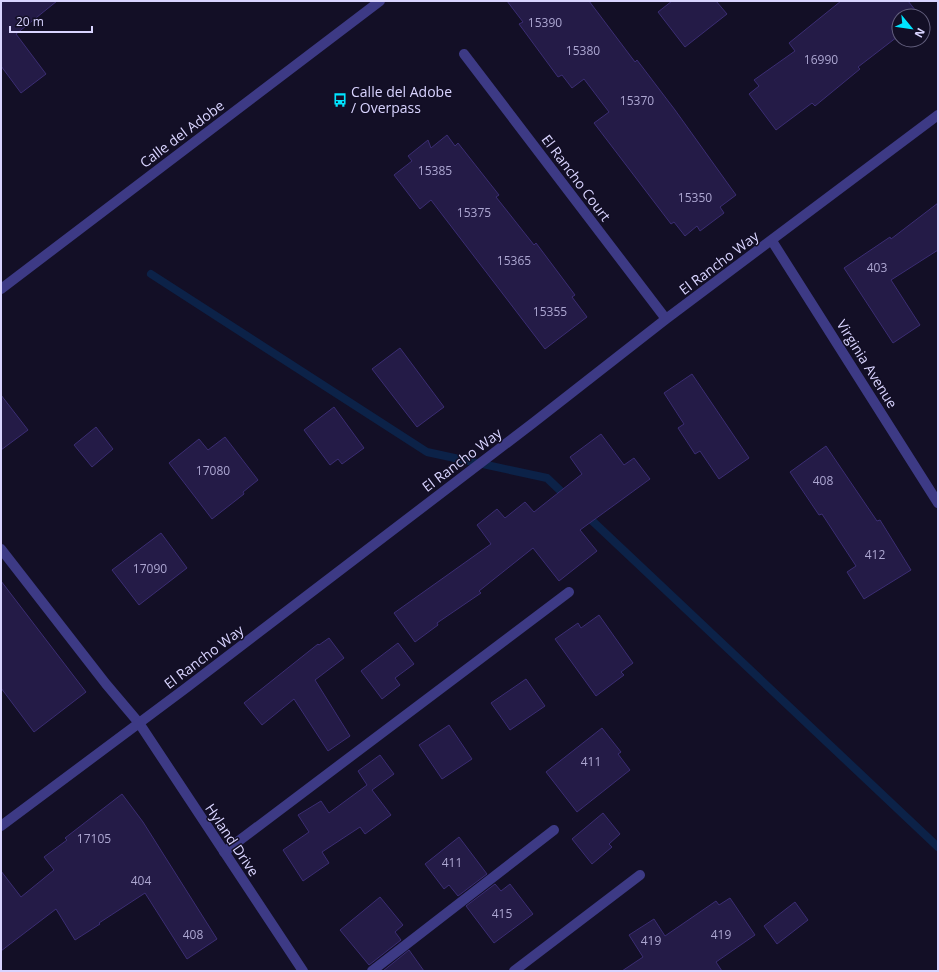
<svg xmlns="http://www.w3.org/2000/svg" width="939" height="972" viewBox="0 0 939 972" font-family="'Open Sans',sans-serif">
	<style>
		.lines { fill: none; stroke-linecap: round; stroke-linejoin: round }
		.stream { stroke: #0c2248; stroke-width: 8 }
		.building { fill: #241b47; stroke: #3b2d73 }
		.service { stroke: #3d3a85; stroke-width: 10 }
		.minor { stroke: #3d3a85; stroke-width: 10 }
		.tertiary { stroke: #3d3a85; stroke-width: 10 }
		.labels { text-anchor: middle; stroke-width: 3; stroke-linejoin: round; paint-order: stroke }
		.number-label { font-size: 12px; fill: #aca6d1 }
		.poi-label { font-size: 14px; fill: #d9d4ff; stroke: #130f26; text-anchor: start }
		.street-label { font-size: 14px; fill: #d9d4ff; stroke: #130f26 }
	</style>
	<rect width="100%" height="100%" fill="#130f26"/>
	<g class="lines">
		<!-- stream -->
		<path class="stream" d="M 151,274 L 427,452 L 547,478 L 568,498
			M 585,514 L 938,847"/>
	</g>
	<!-- building -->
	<path class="building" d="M 1,1 L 57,1 L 16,34 L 46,74 L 21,93 L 1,66 Z
		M 507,1 L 589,1 L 635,62 L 637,60 L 675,110 L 736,195 L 720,207 L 724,213 L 700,231 L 697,226 L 685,236 L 674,222 L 671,224 L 594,123 L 609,112 L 584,79 L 572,88 L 562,75 L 558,77 L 519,24 L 523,22 Z
		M 672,1 L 716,1 L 727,14 L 685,47 L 658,12 Z
		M 841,1 L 908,1 L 920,16 L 899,16 L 899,40 L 904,40 L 901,43 L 897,37 L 858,67 L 860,69 L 815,106 L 812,103 L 776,130 L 749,94 L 759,86 L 754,80 L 795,51 L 789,43 Z
		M 447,135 L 455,146 L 458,143 L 499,195 L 496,197 L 534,245 L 536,243 L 575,295 L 572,297 L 587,317 L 545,349 L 431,200 L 420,209 L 394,175 L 412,161 L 408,156 L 428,140 L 431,148 Z
		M 938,203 L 938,250 L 891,280 L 920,325 L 893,343 L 844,268 L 890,237 L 891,239 Z
		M 400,348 L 444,407 L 417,427 L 372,369 Z
		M 692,374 L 749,458 L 719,479 L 700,451 L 695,454 L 678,428 L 684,424 L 664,393 Z
		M 1,395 L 28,430 L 1,450 Z
		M 334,407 L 364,448 L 342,464 L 338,459 L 330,465 L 304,430 Z
		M 96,427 L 113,449 L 92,467 L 74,445 Z
		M 601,434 L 624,465 L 634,458 L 650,479 L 580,530 L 597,551 L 559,581 L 533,548 L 479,591 L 481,593 L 437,623 L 438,625 L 415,642 L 394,613 L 491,544 L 477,525 L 497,509 L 505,518 L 525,502 L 534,512 L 582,474 L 570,457 Z
		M 225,437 L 258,480 L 243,492 L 244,494 L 212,519 L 169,463 L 199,439 L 208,450 Z
		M 826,446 L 877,521 L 880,520 L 911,570 L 864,599 L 847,572 L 856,566 L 822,514 L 819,515 L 790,472 Z
		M 161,533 L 187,568 L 139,605 L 112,570 Z
		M 1,581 L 86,692 L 34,732 L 1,688 Z
		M 599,615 L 633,663 L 621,672 L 624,675 L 596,696 L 555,639 L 578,623 L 581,628 Z
		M 329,638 L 344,658 L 315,680 L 350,736 L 328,751 L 294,699 L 262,725 L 244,703 L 318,644 L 319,645 Z
		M 398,643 L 414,664 L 395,678 L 400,685 L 382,699 L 361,671 Z
		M 526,679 L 545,706 L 510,730 L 491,703 Z
		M 449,725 L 472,759 L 442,779 L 419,745 Z
		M 602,728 L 621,752 L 618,754 L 630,770 L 577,812 L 546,772 Z
		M 380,755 L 394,774 L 372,790 L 391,815 L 365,834 L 360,827 L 322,852 L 329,863 L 303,881 L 283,850 L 309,832 L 298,815 L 321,801 L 329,813 L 367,785 L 358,771 Z
		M 122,794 L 143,822 L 217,939 L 187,959 L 145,893 L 99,923 L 100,924 L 75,940 L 56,909 L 1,951 L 1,871 L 21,897 L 54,870 L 44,857 L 67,840 L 65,838 Z
		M 603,813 L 620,834 L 609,844 L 612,847 L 592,864 L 572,839 Z
		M 459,837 L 487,874 L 458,896 L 449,885 L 444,889 L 425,864 Z
		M 495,884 L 501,891 L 510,884 L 533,914 L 494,943 L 466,906 Z
		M 380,897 L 403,925 L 395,932 L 401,940 L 369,965 L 340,930 Z
		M 730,898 L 755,935 L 716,962 L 722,971 L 622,971 L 643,957 L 629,935 L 654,919 L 665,936 L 716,901 L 719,905 Z
		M 795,902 L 808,920 L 777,944 L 764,926 Z
		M 409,950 L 424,971 L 383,971 Z"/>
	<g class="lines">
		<!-- service -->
		<path class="service" d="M 1,549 L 106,684 L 139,723
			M 224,852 L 569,592
			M 372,971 L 554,830
			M 514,971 L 640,875"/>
		<!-- minor -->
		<path class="minor" d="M 464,54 L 666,319
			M 772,241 L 938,503
			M 139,723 L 303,971
			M 1,826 L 186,688 L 533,423 L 666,319 L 938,115"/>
		<!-- tertiary -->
		<path class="tertiary" d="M 1,289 L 380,1"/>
	</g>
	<!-- icons -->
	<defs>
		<symbol id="bus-bare" viewBox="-9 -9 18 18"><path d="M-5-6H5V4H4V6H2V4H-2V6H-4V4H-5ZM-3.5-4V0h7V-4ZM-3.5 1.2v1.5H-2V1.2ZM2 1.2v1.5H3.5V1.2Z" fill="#00e5ff" stroke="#130f26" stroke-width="2.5" paint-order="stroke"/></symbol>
	</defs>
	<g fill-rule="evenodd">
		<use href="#bus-bare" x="330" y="90" width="20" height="20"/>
	</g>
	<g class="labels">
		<!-- number labels -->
		<g class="number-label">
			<text x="545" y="27">15390</text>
			<text x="583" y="55">15380</text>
			<text x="821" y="64">16990</text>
			<text x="637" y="105">15370</text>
			<text x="435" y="175">15385</text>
			<text x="695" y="202">15350</text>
			<text x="474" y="217">15375</text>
			<text x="514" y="265">15365</text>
			<text x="877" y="272">403</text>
			<text x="550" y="316">15355</text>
			<text x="213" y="475">17080</text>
			<text x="823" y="485">408</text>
			<text x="875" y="559">412</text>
			<text x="150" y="573">17090</text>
			<text x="591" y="766">411</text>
			<text x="94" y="843">17105</text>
			<text x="452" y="867">411</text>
			<text x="141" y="885">404</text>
			<text x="502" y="918">415</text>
			<text x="193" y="939">408</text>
			<text x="721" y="939">419</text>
			<text x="651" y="945">419</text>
		</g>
		<!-- poi labels -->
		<g class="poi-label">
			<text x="351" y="97">Calle del Adobe<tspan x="351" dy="16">/ Overpass</tspan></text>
		</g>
		<!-- street labels -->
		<g class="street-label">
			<text transform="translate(182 134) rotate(-37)" y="5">Calle del Adobe</text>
			<text transform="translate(576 178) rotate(53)" y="5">El Rancho Court</text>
			<text transform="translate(719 263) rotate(-37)" y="5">El Rancho Way</text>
			<text transform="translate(867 364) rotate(58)" y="5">Virginia Avenue</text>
			<text transform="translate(462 460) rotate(-37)" y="5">El Rancho Way</text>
			<text transform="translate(204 657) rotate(-37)" y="5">El Rancho Way</text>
			<text transform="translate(232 840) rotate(56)" y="5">Hyland Drive</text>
		</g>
	</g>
	<!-- border -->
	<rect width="939" height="972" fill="none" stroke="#d9d4ff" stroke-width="4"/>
	<!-- north arrow -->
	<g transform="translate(911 28) rotate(119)"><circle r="19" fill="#130f26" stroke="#625e7d"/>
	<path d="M0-3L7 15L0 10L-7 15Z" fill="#00e5ff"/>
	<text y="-6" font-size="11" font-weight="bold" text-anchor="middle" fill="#d9d4ff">N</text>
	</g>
	<!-- scale -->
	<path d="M10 26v6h82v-6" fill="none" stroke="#d9d4ff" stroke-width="2"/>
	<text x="16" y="26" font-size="12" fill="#d9d4ff" stroke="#130f26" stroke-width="3" paint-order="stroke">20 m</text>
</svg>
